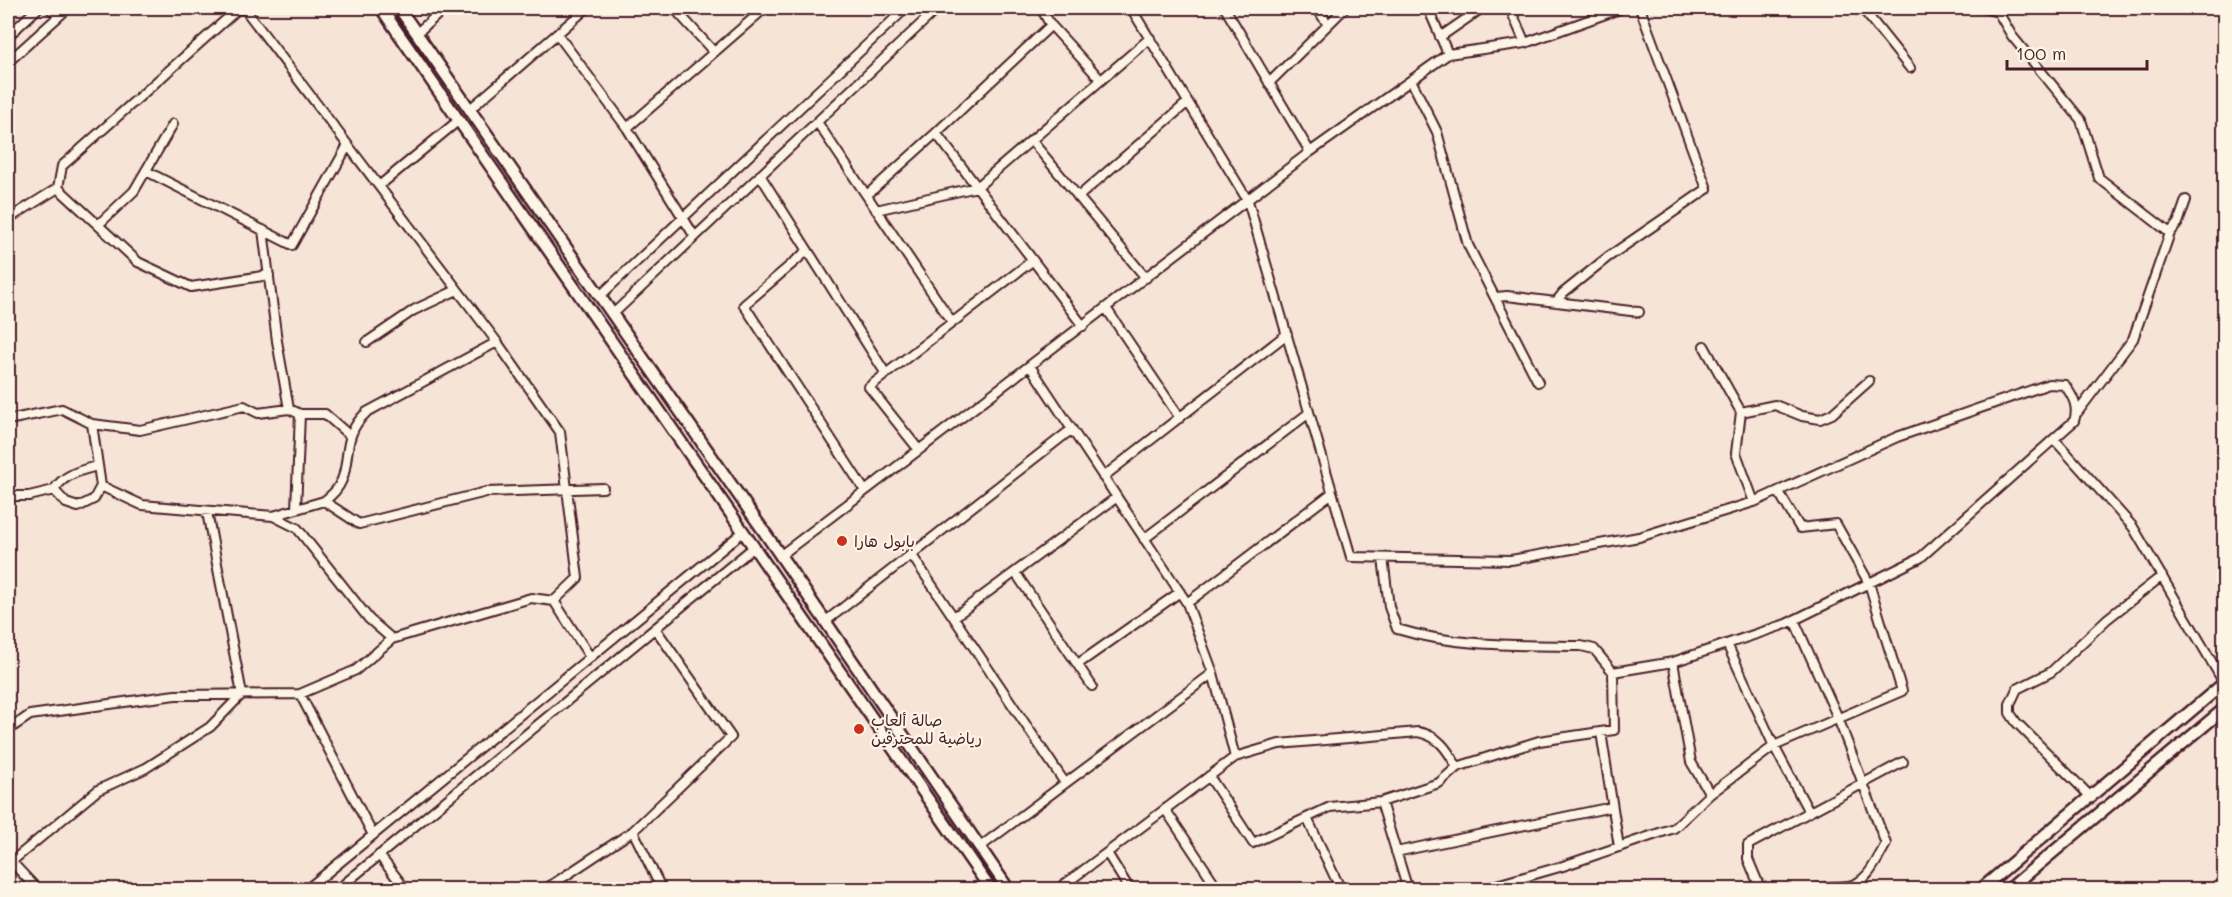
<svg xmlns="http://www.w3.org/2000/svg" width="2232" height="897" viewBox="0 0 2232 897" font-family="Mali,'Playpen Sans Arabic',sans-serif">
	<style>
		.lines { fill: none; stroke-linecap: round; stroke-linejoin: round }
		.street-casing { stroke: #4a1f2b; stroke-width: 12 }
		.secondary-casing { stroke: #4a1f2b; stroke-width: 15 }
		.street { stroke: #fcf5e5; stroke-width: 8 }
		.secondary { stroke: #fcf5e5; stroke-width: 10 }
		.poi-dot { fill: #c8321e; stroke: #fcf5e5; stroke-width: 2 }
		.labels { text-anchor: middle; stroke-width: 4.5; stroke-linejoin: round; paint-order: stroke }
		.poi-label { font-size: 16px; fill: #4a1f2b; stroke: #fcf5e5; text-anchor: start }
	</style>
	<rect width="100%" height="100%" fill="#f6e4d7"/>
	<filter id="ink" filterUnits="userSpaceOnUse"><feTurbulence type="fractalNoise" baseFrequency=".0167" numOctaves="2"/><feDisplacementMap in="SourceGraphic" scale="12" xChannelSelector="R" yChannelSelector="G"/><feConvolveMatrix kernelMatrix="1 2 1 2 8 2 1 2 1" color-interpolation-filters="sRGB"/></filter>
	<g filter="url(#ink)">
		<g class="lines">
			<defs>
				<path id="street" d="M 50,8 L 58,16
					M 244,8 L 497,342 L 560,432 L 578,578 L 554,601 L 590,657
					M 674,8 L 714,52
					M 1041,8 L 1050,24 L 1101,80
					M 1131,8 L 1248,201 L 1351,557 L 1511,560 L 1639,537 L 1754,502 L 1897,437 L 2049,384 L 2065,385 C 2073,397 2079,407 2074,421 L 1920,558 L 1786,624 L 1673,662 L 1613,672 L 1614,730 L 1539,741 L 1457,767 L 1439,783 L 1381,802 L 1330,807 L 1253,843 L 1209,776
					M 1225,8 L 1310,152
					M 1317,8 L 1328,25
					M 1428,8 L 1448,54
					M 1862,8 L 1910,68
					M 1983,8 L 1998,12 L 2008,8
					M 1998,12 L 2012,36 L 2081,120 L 2099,178 L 2170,233
					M 1048,28 L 936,133 L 1083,326
					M 417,33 L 445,8
					M 558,35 L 627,128 L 695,237
					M 8,36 L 38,8
					M 1440,37 L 1482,8
					M 1525,43 L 1622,8
					M 8,62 L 68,8
					M 1411,80 L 1437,132 L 1468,245 L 1538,382
					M 1269,83 L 1345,8
					M 470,109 L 587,8
					M 817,122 L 952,322
					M 627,128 L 765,8
					M 1031,140 L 1146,278
					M 146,171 L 292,245 L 348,145
					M 760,175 L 886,374
					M 379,186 L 459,120
					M 58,188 L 138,262 L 191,287 L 269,275
					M 867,195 L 936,133
					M 1078,197 L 1188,102
					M 876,210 L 977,187 L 1150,38
					M 8,219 L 58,188 L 62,166 L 239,8
					M 98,225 L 134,191 L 173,124
					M 263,230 L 277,341 L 289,409
					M 807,251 L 744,305 L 865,491
					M 600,296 L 906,8
					M 1496,297 L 1507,296 L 1639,312
					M 1556,302 L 1563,293 L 1608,257 L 1707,189 L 1640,8
					M 1106,308 L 1180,418
					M 613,314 L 938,8
					M 367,342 L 414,310 L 457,290
					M 497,342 L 367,412 C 333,442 361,476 324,501 L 359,524 L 486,492 L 603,488
					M 1704,346 L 1741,412 L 1736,453 L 1754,502
					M 1030,366 L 1187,603 L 1213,673 L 1235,757 L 1057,890
					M 1741,412 L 1775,405 L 1802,416 L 1820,419 L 1832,414 L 1869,381
					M 2077,413 L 2133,339 L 2170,233 L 2178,223 L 2186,200
					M 8,420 L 62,409 L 92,424 L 101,486 L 142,505 L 273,516 L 324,501
					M 92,424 L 140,430 L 244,406 L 258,413 L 289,409 L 300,414
					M 2054,439 L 2133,527 L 2224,683
					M 919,450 L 869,387 L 1032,261
					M 1103,477 L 1287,334
					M 54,490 L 66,503 L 78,507 L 94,499 L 101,486
					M 8,496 L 29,496 L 54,490 C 63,475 81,470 97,466
					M 296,509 L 300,414 L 325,414 L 349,435
					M 273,516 L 297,528 L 369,619 L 392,639 L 531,598 L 554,601
					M 1144,539 L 1309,413
					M 911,554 L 1065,783
					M 781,555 L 1310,152 L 1448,54 L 1525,43 L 1510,8
					M 1383,558 L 1389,607 L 1397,629 C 1456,647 1520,645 1581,646 L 1594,649 L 1613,672
					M 1015,572 L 1092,686
					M 1187,603 L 1332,493
					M 954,617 L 1117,497
					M 1794,620 L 1838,718 L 1886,844 C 1877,859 1868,883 1848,886 C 1836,888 1825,885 1814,890
					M 826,621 L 1072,429
					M 655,628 L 731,737 L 633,831 L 662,890
					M 1727,644 L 1774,746 L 1809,812
					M 1673,662 L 1691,762 L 1710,794
					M 1078,664 L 1180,592
					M 300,694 L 373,835
					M 8,730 L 30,715 L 175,695 L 300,694 L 356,670 L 392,639
					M 1601,732 L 1619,847
					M 1235,757 L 1279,744 L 1418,732 C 1439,736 1447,749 1457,767
					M 2092,798 L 2016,722 L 2010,713 L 2010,704 L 2017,689 L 2051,672 L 2107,619 L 2162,576
					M 1381,802 L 1408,890
					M 1165,809 L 1219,890
					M 1307,818 L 1341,890
					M 980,847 L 1213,673
					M 1396,852 L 1612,807
					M 1107,853 L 1130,890
					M 379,855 L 406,890
					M 8,858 L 38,890
					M 11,862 L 98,790 L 146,768 L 210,727 L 242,694 L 207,512
					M 8,886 L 11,890
					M 306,890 L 743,532
					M 337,890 L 754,547
					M 544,890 L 633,831
					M 1479,890 L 1563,866 L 1674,828 L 1710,794 L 1774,746 L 1902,691 L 1869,583 L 1836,524 L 1800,528 L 1778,491
					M 1761,890 L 1748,859 L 1748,845 L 1903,762"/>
				<path id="secondary" d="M 381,8 L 991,890
					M 399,8 L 765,533 L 1009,890
					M 1980,890 L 2224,683
					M 2008,890 L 2224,709"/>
			</defs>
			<!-- street casing -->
			<use href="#street" class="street-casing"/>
			<!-- secondary casing -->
			<use href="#secondary" class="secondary-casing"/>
			<!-- street -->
			<use href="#street" class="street"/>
			<!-- secondary -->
			<use href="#secondary" class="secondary"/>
		</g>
	</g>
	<!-- markers -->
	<g class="poi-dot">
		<circle cx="842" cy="541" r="6"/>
		<circle cx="859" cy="729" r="6"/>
	</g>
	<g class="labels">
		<!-- poi labels -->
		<g class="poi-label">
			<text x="854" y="547">بابول هارا</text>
			<text x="871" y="726">صالة ألعاب<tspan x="871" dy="18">رياضية للمحترفين</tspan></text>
		</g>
	</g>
	<!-- margin -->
	<rect width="2232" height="897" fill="none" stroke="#fcf5e5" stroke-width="30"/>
	<rect x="15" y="15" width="2202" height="867" fill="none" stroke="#4a1f2b" stroke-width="2" filter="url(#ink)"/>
	<!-- scale -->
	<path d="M2007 60v9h140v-9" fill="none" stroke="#4a1f2b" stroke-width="3"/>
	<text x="2016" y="60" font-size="18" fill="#4a1f2b" stroke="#fcf5e5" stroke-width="4.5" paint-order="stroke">100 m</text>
</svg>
